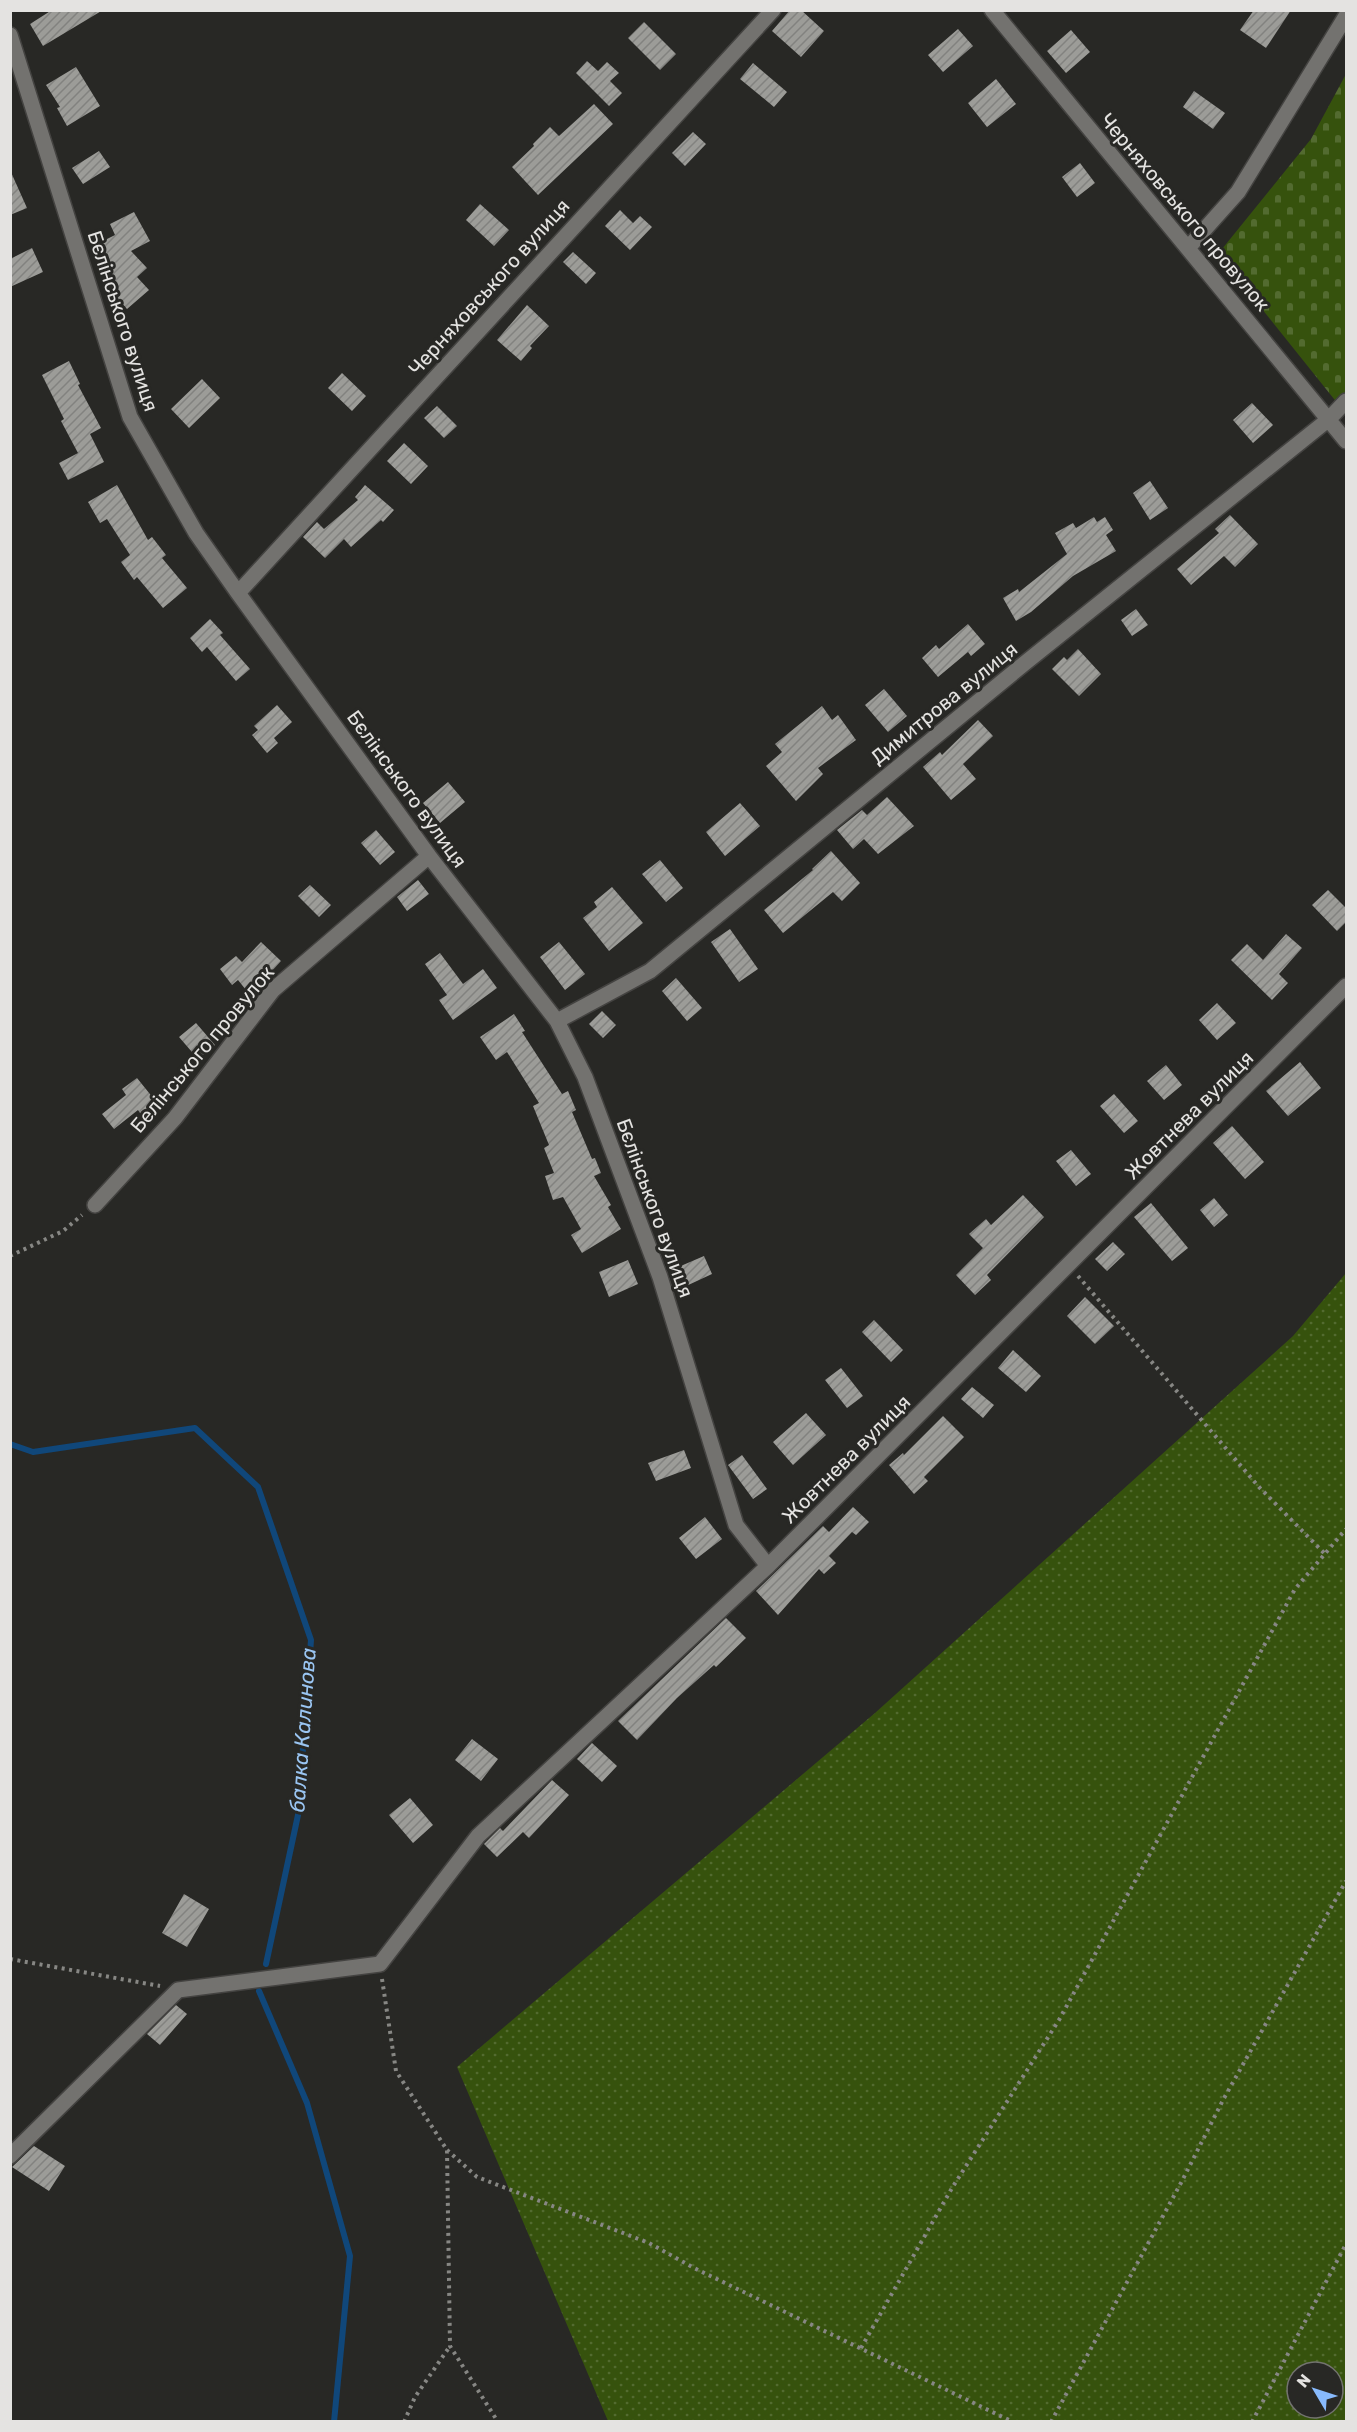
<svg xmlns="http://www.w3.org/2000/svg" width="1357" height="2432" viewBox="0 0 1357 2432" font-family="Rubik,sans-serif">
	<style>
		.grass { fill: url(#grass-dots); fill-rule: evenodd }
		.cemetery { fill: url(#cemetery-stones) }
		.lines { fill: none; stroke-linecap: round; stroke-linejoin: round }
		.stream { stroke: #10477a; stroke-width: 6 }
		.building { fill: url(#building-hatch) }
		.minor-casing { stroke: #444341; stroke-width: 18 }
		.path { stroke: #878784; stroke-width: 4; stroke-dasharray: 3 4.5; stroke-linecap: butt }
		.minor { stroke: #73726f; stroke-width: 15 }
		.labels { text-anchor: middle; stroke-width: 6; stroke-linejoin: round; paint-order: stroke }
		.street-label { font-size: 20px; fill: #e4e3e1; stroke: #282825 }
		.water-label { font-size: 21px; font-style: italic; fill: #9ac5f2; stroke: #282825 }
	</style>
	<defs>
		<pattern id="grass-dots" width="8" height="8" patternUnits="userSpaceOnUse" patternTransform="scale(1.5)"><rect width="8" height="8" fill="#36520d"/><path d="M2 2h.1M6 6h.1" fill="none" stroke="#536b30" stroke-width="1.8" stroke-linecap="round"/></pattern>
		<pattern id="cemetery-stones" width="16" height="16" patternUnits="userSpaceOnUse" patternTransform="scale(1.5)"><rect width="16" height="16" fill="#36520d"/><path d="M2 7V4a2 2 0 0 1 4 0v3zM10 15v-3a2 2 0 0 1 4 0v3z" fill="#536b30"/></pattern>
		<pattern id="building-hatch" width="6" height="6" patternUnits="userSpaceOnUse" patternTransform="scale(1.5)"><rect width="6" height="6" fill="#9c9c98"/><path d="M-1 1l2-2M0 6l6-6M5 7l2-2" fill="none" stroke="#82827f"/></pattern>
	</defs>
	<rect width="100%" height="100%" fill="#282825"/>
	<!-- grass -->
	<path class="grass" d="M 1346,1273 L 1346,2421 L 608,2421 L 457,2067 L 875,1713 L 1293,1336 ZM 1297,2372 L 1333,2372 L 1333,2408 L 1297,2408 Z"/>
	<!-- cemetery -->
	<path class="cemetery" d="M 1346,74 L 1346,414 L 1218,254 L 1311,139 Z"/>
	<g class="lines">
		<!-- stream -->
		<path class="stream" d="M 10,1444 L 33,1452 L 195,1428 L 258,1487 L 311,1640 L 298,1815 L 266,1964
			M 259,1991 L 307,2103 L 350,2256 L 334,2422"/>
	</g>
	<!-- building -->
	<path class="building" d="M 52,10 L 103,10 L 43,46 L 30,24 Z
		M 790,10 L 801,10 L 824,31 L 801,57 L 772,31 Z
		M 1254,10 L 1291,10 L 1266,48 L 1240,30 Z
		M 644,22 L 676,54 L 660,70 L 628,38 Z
		M 958,29 L 973,46 L 943,72 L 928,55 Z
		M 1071,30 L 1090,52 L 1066,73 L 1047,51 Z
		M 587,61 L 598,71 L 607,62 L 619,73 L 610,81 L 622,93 L 609,106 L 576,73 Z
		M 753,63 L 787,92 L 774,107 L 740,79 Z
		M 76,67 L 100,106 L 67,126 L 57,108 L 60,107 L 46,85 Z
		M 996,79 L 1016,104 L 987,127 L 968,103 Z
		M 1194,91 L 1225,113 L 1213,129 L 1183,107 Z
		M 594,104 L 613,124 L 538,195 L 512,167 L 534,146 L 533,144 L 550,127 L 559,136 Z
		M 693,132 L 706,144 L 685,166 L 672,153 Z
		M 99,151 L 110,167 L 83,184 L 72,168 Z
		M 1080,163 L 1095,183 L 1077,197 L 1062,177 Z
		M 10,170 L 27,208 L 10,215 Z
		M 480,204 L 509,230 L 494,246 L 466,220 Z
		M 620,210 L 633,223 L 640,216 L 652,227 L 630,250 L 605,226 Z
		M 134,212 L 150,241 L 131,251 L 147,268 L 137,277 L 149,290 L 127,309 L 109,290 L 116,284 L 95,245 L 115,235 L 110,224 Z
		M 32,248 L 43,272 L 10,287 L 10,259 Z
		M 573,252 L 596,273 L 586,284 L 563,262 Z
		M 527,305 L 549,326 L 530,346 L 532,348 L 521,361 L 497,340 Z
		M 69,361 L 80,384 L 78,385 L 101,428 L 90,434 L 104,462 L 68,480 L 59,463 L 78,453 L 61,421 L 64,419 L 42,375 Z
		M 342,373 L 366,396 L 352,411 L 328,388 Z
		M 202,379 L 220,398 L 189,428 L 171,409 Z
		M 1252,403 L 1273,425 L 1253,443 L 1233,420 Z
		M 437,406 L 457,426 L 444,438 L 424,418 Z
		M 404,443 L 428,466 L 411,484 L 387,461 Z
		M 1150,481 L 1168,508 L 1150,520 L 1133,493 Z
		M 117,485 L 148,540 L 152,537 L 166,555 L 162,558 L 187,588 L 163,608 L 137,577 L 134,580 L 121,562 L 130,555 L 107,519 L 100,523 L 88,502 Z
		M 365,485 L 394,510 L 383,522 L 381,520 L 351,547 L 344,539 L 325,558 L 303,537 L 317,522 L 324,529 L 358,500 L 355,497 Z
		M 1230,515 L 1258,544 L 1235,567 L 1224,556 L 1191,585 L 1177,569 L 1219,533 L 1215,529 Z
		M 1094,517 L 1097,522 L 1105,517 L 1113,530 L 1106,535 L 1116,551 L 1073,576 L 1031,612 L 1016,621 L 1003,598 L 1018,589 L 1019,592 L 1067,554 L 1055,533 L 1073,523 L 1076,528 Z
		M 1136,609 L 1148,625 L 1132,636 L 1121,620 Z
		M 210,619 L 223,633 L 220,635 L 250,669 L 236,681 L 207,647 L 202,652 L 190,638 Z
		M 968,624 L 985,644 L 971,656 L 968,652 L 938,677 L 922,658 L 936,645 L 939,649 Z
		M 1078,649 L 1101,674 L 1079,696 L 1052,669 L 1064,657 L 1067,660 Z
		M 884,689 L 907,716 L 888,732 L 865,705 Z
		M 277,705 L 292,722 L 274,738 L 278,743 L 267,753 L 252,735 L 258,730 L 254,726 Z
		M 822,706 L 832,720 L 838,715 L 856,740 L 818,768 L 823,774 L 796,801 L 766,766 L 782,752 L 775,744 Z
		M 978,720 L 993,736 L 963,764 L 976,779 L 951,800 L 923,767 L 940,752 L 942,755 Z
		M 448,782 L 465,802 L 440,823 L 423,803 Z
		M 887,797 L 914,826 L 878,854 L 864,839 L 853,849 L 837,830 L 862,810 L 867,815 Z
		M 740,803 L 760,826 L 725,856 L 706,832 Z
		M 376,830 L 395,852 L 380,865 L 361,843 Z
		M 831,851 L 860,883 L 842,901 L 833,892 L 783,933 L 764,910 L 813,870 L 812,869 Z
		M 660,860 L 683,888 L 666,902 L 642,874 Z
		M 418,880 L 429,894 L 407,911 L 397,897 Z
		M 310,885 L 331,905 L 319,917 L 298,896 Z
		M 612,887 L 643,923 L 609,951 L 583,918 L 597,907 L 594,902 Z
		M 1328,890 L 1347,909 L 1347,921 L 1337,931 L 1312,905 Z
		M 730,929 L 758,969 L 739,982 L 711,942 Z
		M 1286,934 L 1302,948 L 1279,974 L 1288,983 L 1272,1000 L 1231,960 L 1247,944 L 1263,960 Z
		M 261,942 L 281,961 L 250,995 L 238,980 L 232,985 L 220,969 L 236,956 L 242,962 Z
		M 559,942 L 585,974 L 565,990 L 540,957 Z
		M 440,953 L 463,984 L 483,969 L 497,988 L 453,1020 L 439,1000 L 447,995 L 425,964 Z
		M 676,978 L 702,1008 L 687,1021 L 662,991 Z
		M 1217,1003 L 1236,1023 L 1217,1040 L 1199,1020 Z
		M 602,1011 L 616,1025 L 603,1038 L 589,1024 Z
		M 514,1014 L 525,1031 L 522,1032 L 562,1094 L 568,1091 L 576,1110 L 572,1112 L 592,1159 L 595,1158 L 601,1173 L 594,1176 L 611,1205 L 608,1207 L 621,1229 L 582,1253 L 571,1235 L 581,1229 L 563,1197 L 553,1200 L 545,1176 L 554,1173 L 544,1148 L 549,1145 L 533,1106 L 539,1103 L 507,1052 L 496,1060 L 480,1037 Z
		M 196,1023 L 215,1045 L 198,1059 L 179,1037 Z
		M 1300,1062 L 1321,1088 L 1288,1116 L 1266,1091 Z
		M 1166,1065 L 1182,1085 L 1164,1100 L 1147,1081 Z
		M 137,1078 L 158,1104 L 142,1116 L 138,1110 L 114,1129 L 102,1114 L 126,1095 L 122,1089 Z
		M 1114,1094 L 1138,1121 L 1124,1133 L 1100,1106 Z
		M 1232,1126 L 1264,1162 L 1245,1179 L 1213,1143 Z
		M 1071,1150 L 1091,1174 L 1076,1186 L 1056,1161 Z
		M 1023,1195 L 1044,1217 L 987,1275 L 991,1280 L 975,1295 L 956,1275 L 983,1248 L 969,1234 L 986,1219 L 991,1225 Z
		M 1214,1198 L 1228,1215 L 1214,1227 L 1200,1210 Z
		M 1151,1203 L 1188,1248 L 1172,1261 L 1134,1217 Z
		M 1113,1242 L 1125,1254 L 1107,1271 L 1095,1259 Z
		M 704,1256 L 712,1274 L 684,1287 L 676,1268 Z
		M 628,1260 L 638,1284 L 609,1297 L 599,1272 Z
		M 1085,1297 L 1114,1326 L 1095,1344 L 1067,1316 Z
		M 874,1320 L 903,1350 L 891,1362 L 862,1332 Z
		M 1013,1350 L 1041,1376 L 1026,1392 L 998,1368 Z
		M 841,1368 L 863,1396 L 847,1408 L 825,1380 Z
		M 972,1387 L 994,1405 L 983,1418 L 961,1399 Z
		M 806,1413 L 826,1435 L 793,1465 L 773,1442 Z
		M 943,1416 L 964,1437 L 924,1477 L 928,1481 L 914,1494 L 889,1465 L 903,1453 L 904,1455 Z
		M 684,1450 L 691,1468 L 656,1481 L 648,1463 Z
		M 742,1455 L 767,1489 L 753,1499 L 728,1465 Z
		M 853,1507 L 869,1522 L 856,1535 L 852,1532 L 829,1556 L 836,1563 L 824,1574 L 819,1569 L 778,1615 L 756,1591 L 823,1526 L 829,1532 Z
		M 705,1517 L 722,1539 L 696,1559 L 679,1538 Z
		M 726,1618 L 746,1638 L 716,1667 L 714,1665 L 677,1698 L 637,1740 L 618,1721 Z
		M 472,1739 L 498,1759 L 481,1781 L 455,1760 Z
		M 592,1743 L 617,1766 L 602,1782 L 577,1759 Z
		M 552,1780 L 569,1795 L 529,1838 L 523,1832 L 497,1857 L 484,1844 L 500,1828 L 503,1831 Z
		M 410,1798 L 433,1825 L 413,1843 L 389,1815 Z
		M 184,1894 L 209,1909 L 187,1947 L 162,1933 Z
		M 176,2005 L 187,2014 L 160,2045 L 147,2034 Z
		M 34,2146 L 65,2166 L 49,2191 L 12,2167 Z"/>
	<g class="lines">
		<defs>
			<path id="minor" d="M 992,10 L 1346,441
				M 10,35 L 130,417 L 196,533 L 238,593 L 429,856 L 557,1021 L 585,1077 L 660,1277 L 736,1525 L 768,1566
				M 1188,248 L 1238,192 L 1346,16
				M 238,593 L 773,10
				M 557,1021 L 650,971 L 1025,663 L 1329,419 L 1346,401
				M 95,1205 L 175,1118 L 273,990 L 429,856
				M 10,2156 L 178,1990 L 380,1964 L 478,1836 L 768,1566 L 1346,986"/>
		</defs>
		<!-- minor casing -->
		<use href="#minor" class="minor-casing"/>
		<!-- path -->
		<path class="path" d="M 10,1256 L 63,1231 L 82,1215
			M 1078,1276 L 1259,1487 L 1325,1554
			M 10,1959 L 160,1986
			M 382,1979 L 396,2071 L 447,2150 L 450,2346 L 498,2422
			M 447,2150 L 477,2177 L 649,2243 L 694,2268 L 1013,2422
			M 861,2348 L 952,2188 L 1059,2020 L 1295,1589 L 1346,1529
			M 404,2422 L 415,2397 L 450,2346
			M 1051,2422 L 1182,2181 L 1223,2100 L 1346,1881
			M 1252,2422 L 1346,2244"/>
		<!-- minor -->
		<use href="#minor" class="minor"/>
	</g>
	<g class="labels">
		<!-- street labels -->
		<g class="street-label">
			<text transform="translate(1185 212) rotate(50)" y="7">Черняховського провулок</text>
			<text transform="translate(489 287) rotate(-48)" y="7">Черняховського вулиця</text>
			<text transform="translate(123 321) rotate(72)" y="7">Бєлінського вулиця</text>
			<text transform="translate(944 703) rotate(-39)" y="7">Димитрова вулиця</text>
			<text transform="translate(407 789) rotate(54)" y="7">Бєлінського вулиця</text>
			<text transform="translate(202 1049) rotate(-50)" y="7">Белінського провулок</text>
			<text transform="translate(1189 1115) rotate(-45)" y="7">Жовтнева вулиця</text>
			<text transform="translate(655 1208) rotate(70)" y="7">Бєлінського вулиця</text>
			<text transform="translate(846 1459) rotate(-45)" y="7">Жовтнева вулиця</text>
		</g>
		<!-- water labels -->
		<g class="water-label">
			<text transform="translate(303 1730) rotate(-86)" y="7">балка Калинова</text>
		</g>
	</g>
	<!-- border -->
	<rect width="1357" height="2432" fill="none" stroke="#e4e3e1" stroke-width="24"/>
	<!-- north arrow -->
	<g transform="translate(1315 2390) rotate(309)"><circle r="28" fill="#282825" stroke="#737370" stroke-width="1.5"/>
	<path d="M0-4.5L10 22L0 15L-10 22Z" fill="#88bafc"/>
	<text y="-9" font-size="16" font-weight="bold" text-anchor="middle" fill="#e4e3e1">N</text>
	</g>
</svg>
